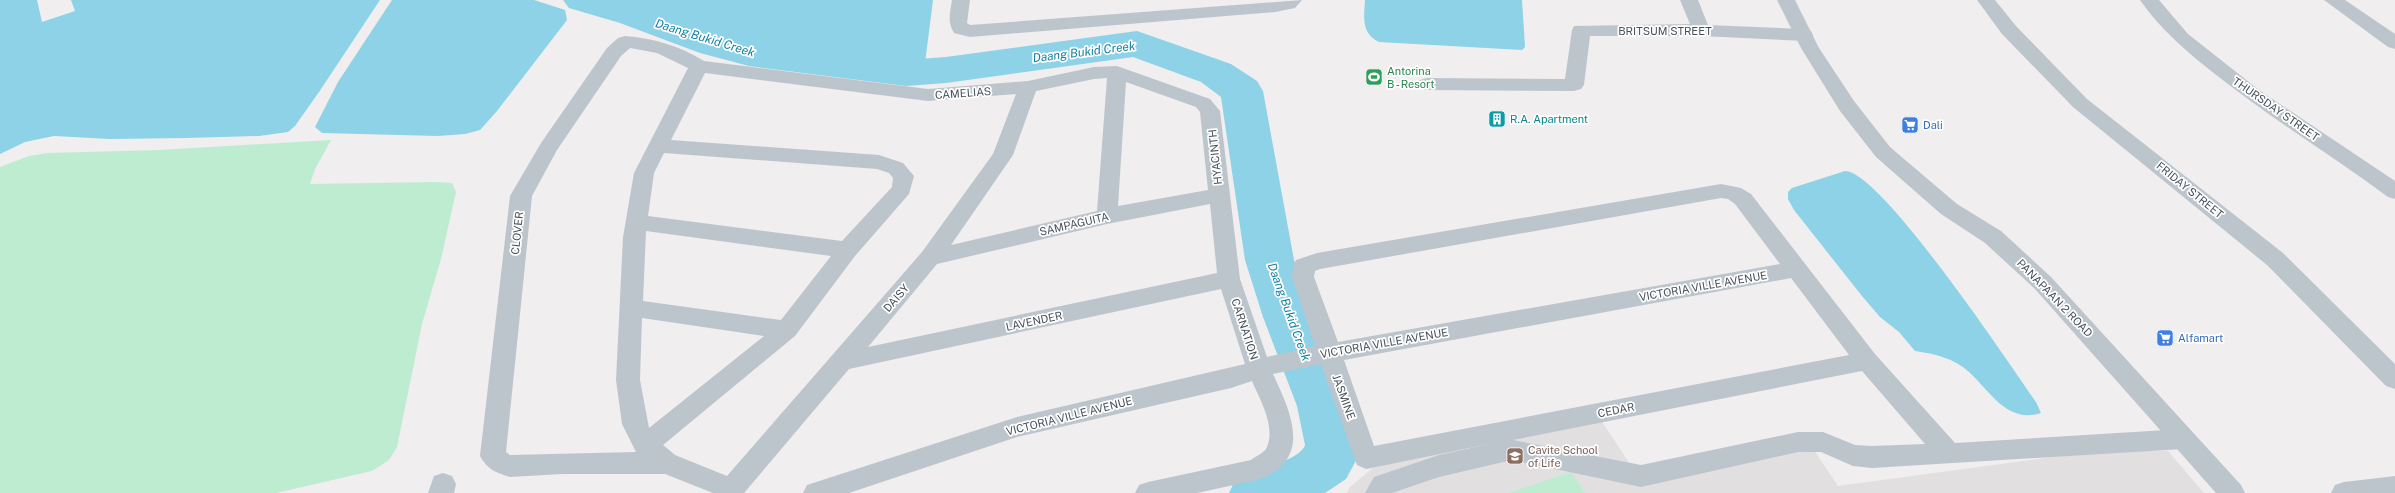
<svg xmlns="http://www.w3.org/2000/svg" width="2395" height="493" viewBox="0 0 2395 493" font-family="'Public Sans',sans-serif">
	<style>
		.education { fill: #e1dfdf }
		.green { fill: #beecd1 }
		.water { fill: #8dd2e7 }
		.lines { fill: none; stroke-linecap: round; stroke-linejoin: round }
		.river { fill: #8dd2e7; fill-rule: evenodd }
		.minor { fill: #bdc5cc; fill-rule: evenodd }
		.tertiary { fill: #bdc5cc; fill-rule: evenodd }
		.labels { text-anchor: middle; stroke-width: 3.5; stroke-linejoin: round; paint-order: stroke }
		.street-label { font-size: 11px; fill: #47505a; stroke: #fff }
		.leisure-label { font-size: 11px; fill: #27864d; stroke: #fff; text-anchor: start }
		.culture-label { font-size: 11px; fill: #0d838f; stroke: #fff; text-anchor: start }
		.shop-label { font-size: 11px; fill: #366cbe; stroke: #fff; text-anchor: start }
		.education-label { font-size: 11px; fill: #785e54; stroke: #fff; text-anchor: start }
		.water-label { font-size: 12px; font-style: italic; fill: #1380a1; stroke: #fff }
	</style>
	<rect width="100%" height="100%" fill="#f0eeee"/>
	<!-- education -->
	<path class="education" d="M 1600,419 L 1634,470 L 1804,435 L 1838,486 L 2105,450 L 2168,451 L 2204,493 L 1347,493 L 1349,488 L 1381,461 Z"/>
	<!-- green -->
	<path class="green" d="M 331,140 L 315,169 L 310,184 L 434,182 L 452,183 L 456,192 L 441,259 L 422,324 L 397,447 L 389,460 L 372,471 L 276,493 L 0,493 L 0,167 L 29,156 L 47,153 L 159,150 Z
		M 1571,472 L 1585,493 L 1508,493 Z"/>
	<!-- water -->
	<path class="water" d="M 0,0 L 37,0 L 42,22 L 75,11 L 71,0 L 380,0 L 319,92 L 295,126 L 288,132 L 259,136 L 186,138 L 110,139 L 54,136 L 25,142 L 0,154 Z
		M 392,0 L 534,0 L 565,10 L 567,20 L 497,111 L 480,130 L 465,134 L 438,136 L 322,133 L 315,127 L 338,82 Z
		M 620,0 L 933,0 L 924,71 L 718,42 Z
		M 1365,0 L 1522,0 L 1525,47 L 1522,50 L 1379,42 C 1361,33 1364,18 1365,0 Z
		M 1845,171 C 1880,170 2011,366 2036,402 L 2041,413 C 2007,424 1990,391 1969,372 C 1954,358 1935,354 1915,351 L 1899,332 L 1880,317 L 1862,296 L 1794,210 L 1788,199 L 1788,192 L 1792,188 Z"/>
	<g class="lines">
		<!-- river -->
		<path class="river" d="M 563,0 L 626,0 L 749,40 L 906,60 L 946,57 L 1137,31 L 1231,64 L 1257,81 L 1263,91 L 1294,260 L 1313,317 L 1351,406 L 1360,445 L 1359,455 L 1346,479 L 1325,493 L 1229,493 L 1237,476 C 1252,471 1300,461 1305,445 L 1297,406 L 1263,317 L 1245,260 L 1221,97 L 1201,82 L 1133,57 L 946,83 L 906,86 L 749,66 L 700,53 L 620,23 L 569,8 Z"/>
		<!-- minor -->
		<path class="minor" d="M 952,0 L 970,0 L 967,23 L 970,25 L 1302,0 L 1295,8 L 1275,12 L 970,37 L 954,33 C 947,22 950,13 952,0 Z
			M 1680,0 L 1698,0 L 1708,25 L 1804,29 L 1811,31 L 1813,35 L 1811,39 L 1804,41 L 1701,36 L 1590,36 L 1584,85 L 1581,89 L 1574,91 L 1427,90 L 1420,88 L 1417,84 L 1420,80 L 1427,78 L 1565,79 L 1572,30 L 1574,26 L 1690,24 Z
			M 1977,0 L 1995,0 L 2016,26 L 2087,99 L 2283,253 L 2395,364 L 2395,389 L 2386,386 L 2267,265 L 2073,107 L 2002,34 Z
			M 2140,0 L 2159,0 L 2188,34 L 2259,90 L 2395,181 L 2395,199 L 2388,197 C 2331,155 2270,118 2215,74 C 2187,52 2161,30 2140,0 Z
			M 2324,0 L 2345,0 L 2395,34 L 2395,49 L 2388,47 Z
			M 625,36 C 653,38 680,46 704,61 L 928,89 L 1028,81 L 1094,67 L 1117,66 L 1210,99 L 1220,111 L 1240,279 L 1267,357 L 1315,346 L 1292,277 L 1293,266 L 1296,260 L 1317,253 L 1721,184 L 1741,188 L 1751,194 L 1875,354 L 1955,443 L 2183,429 L 2192,432 L 2196,439 L 2192,446 L 2183,449 L 1872,468 L 1853,466 L 1821,452 L 1798,452 L 1641,487 L 1512,460 L 1439,477 L 1392,493 L 1365,493 L 1374,477 L 1439,455 L 1494,443 L 1366,469 L 1357,465 L 1321,364 L 1273,374 C 1291,413 1314,460 1257,480 L 1197,493 L 1135,493 L 1139,485 L 1148,482 L 1251,460 C 1255,457 1263,453 1266,449 C 1277,428 1260,400 1252,381 L 1231,388 L 1017,437 L 849,493 L 803,493 L 807,485 L 1017,417 L 1245,364 L 1221,289 L 849,369 L 744,493 L 713,493 L 665,474 L 562,474 L 510,477 C 496,473 487,469 480,456 L 510,196 L 541,143 L 607,48 L 618,38 ZM 630,48 L 657,53 L 688,68 L 634,173 L 623,237 L 616,380 L 622,424 L 636,452 L 510,455 L 506,452 L 532,196 L 557,150 L 621,56 ZM 705,73 L 928,101 L 1016,94 L 993,154 L 922,252 L 727,476 L 675,455 L 663,445 L 795,336 L 855,256 L 909,194 L 914,176 L 903,163 L 879,155 L 671,140 ZM 1107,78 L 1097,211 L 951,245 L 1013,155 L 1036,91 L 1094,79 ZM 1126,82 L 1196,107 L 1200,112 L 1208,190 L 1118,206 ZM 664,153 L 877,169 L 889,173 L 893,178 L 892,187 L 842,241 L 648,216 L 654,173 ZM 1721,198 L 1728,199 L 1735,204 L 1780,264 L 1338,342 L 1314,277 L 1315,271 L 1320,269 ZM 1210,204 L 1217,273 L 868,347 L 937,264 L 1107,224 ZM 646,231 L 831,256 L 781,320 L 643,301 ZM 1791,278 L 1849,355 L 1374,446 L 1344,360 ZM 642,318 L 764,336 L 649,428 L 640,380 ZM 1862,371 L 1925,444 L 1872,446 L 1855,445 L 1823,432 L 1798,432 L 1641,465 L 1513,440 Z
			M 443,473 L 452,476 L 456,484 L 454,493 L 428,493 L 434,476 Z
			M 2395,476 L 2395,493 L 2331,493 L 2335,485 L 2344,482 Z"/>
		<!-- tertiary -->
		<path class="tertiary" d="M 1777,0 L 1795,0 L 1819,48 L 1854,101 L 1890,147 L 1957,204 L 2001,231 L 2051,277 L 2241,485 L 2245,493 L 2216,493 L 2035,289 L 1985,243 L 1941,214 L 1876,157 L 1840,111 L 1801,48 Z"/>
	</g>
	<!-- icons -->
	<defs>
		<symbol id="stadium-square" viewBox="-11 -11 22 22"><rect x="-9" y="-9" width="18" height="18" rx="4" fill="#2e9e5b" stroke="#fff"/><path d="M0-5a6.5 5 0 1 0 0 10a6.5 5 0 1 0 0-10ZM-3.5-1.8h7v3.6h-7Z" fill="#fff"/></symbol>
		<symbol id="building-square" viewBox="-11 -11 22 22"><rect x="-9" y="-9" width="18" height="18" rx="4" fill="#0f9aa8" stroke="#fff"/><path d="M-4-6H4V6H1V3H-1V6H-4ZM-2.5-4.3h1.7v1.8h-1.7ZM.8-4.3h1.7v1.8H.8ZM-2.5-1h1.7V.8h-1.7ZM.8-1h1.7V.8H.8Z" fill="#fff"/></symbol>
		<symbol id="supermarket-square" viewBox="-11 -11 22 22"><rect x="-9" y="-9" width="18" height="18" rx="4" fill="#3f7fe0" stroke="#fff"/><path d="M-6-5.5h2.5l.6 2H6L4.5 2H-2.5L-4.4-4H-6ZM-1.5 3.2a1.3 1.3 0 1 0 .1 0ZM3 3.2a1.3 1.3 0 1 0 .1 0Z" fill="#fff"/></symbol>
		<symbol id="school-square" viewBox="-11 -11 22 22"><rect x="-9" y="-9" width="18" height="18" rx="4" fill="#8d6e63" stroke="#fff"/><path d="M0-5L7-2L0 1L-7-2ZM-4 1L0 2.5L4 1V4Q0 6-4 4Z" fill="#fff"/></symbol>
	</defs>
	<g fill-rule="evenodd">
		<use href="#stadium-square" x="1364" y="67" width="20" height="20"/>
		<use href="#building-square" x="1487" y="109" width="20" height="20"/>
		<use href="#supermarket-square" x="1900" y="115" width="20" height="20"/>
		<use href="#supermarket-square" x="2155" y="328" width="20" height="20"/>
		<use href="#school-square" x="1505" y="446" width="20" height="20"/>
	</g>
	<g class="labels">
		<!-- street labels -->
		<g class="street-label">
			<text x="1665" y="35">BRITSUM STREET</text>
			<text transform="translate(963 93) rotate(-4)" y="4">CAMELIAS</text>
			<text transform="translate(2276 109) rotate(35)" y="4">THURSDAY STREET</text>
			<text transform="translate(1215 157) rotate(-96)" y="4">HYACINTH</text>
			<text transform="translate(2190 190) rotate(39)" y="4">FRIDAY STREET</text>
			<text transform="translate(1074 224) rotate(-13)" y="4">SAMPAGUITA</text>
			<text transform="translate(517 233) rotate(-84)" y="4">CLOVER</text>
			<text transform="translate(1703 286) rotate(-10)" y="4">VICTORIA VILLE AVENUE</text>
			<text transform="translate(896 298) rotate(-49)" y="4">DAISY</text>
			<text transform="translate(2055 298) rotate(46)" y="4">PANAPAAN 2 ROAD</text>
			<text transform="translate(1034 321) rotate(-12)" y="4">LAVENDER</text>
			<text transform="translate(1245 329) rotate(72)" y="4">CARNATION</text>
			<text transform="translate(1384 343) rotate(-10)" y="4">VICTORIA VILLE AVENUE</text>
			<text transform="translate(1344 397) rotate(70)" y="4">JASMINE</text>
			<text transform="translate(1616 410) rotate(-11)" y="4">CEDAR</text>
			<text transform="translate(1069 416) rotate(-14)" y="4">VICTORIA VILLE AVENUE</text>
		</g>
		<!-- leisure labels -->
		<g class="leisure-label">
			<text x="1387" y="75">Antorina<tspan x="1387" dy="13">B - Resort</tspan></text>
		</g>
		<!-- culture labels -->
		<g class="culture-label">
			<text x="1510" y="123">R.A. Apartment</text>
		</g>
		<!-- shop labels -->
		<g class="shop-label">
			<text x="1923" y="129">Dali</text>
			<text x="2178" y="342">Alfamart</text>
		</g>
		<!-- education labels -->
		<g class="education-label">
			<text x="1528" y="454">Cavite School<tspan x="1528" dy="13">of Life</tspan></text>
		</g>
		<!-- water labels -->
		<g class="water-label">
			<text transform="translate(705 38) rotate(17)" y="4">Daang Bukid Creek</text>
			<text transform="translate(1084 52) rotate(-7)" y="4">Daang Bukid Creek</text>
			<text transform="translate(1289 312) rotate(70)" y="4">Daang Bukid Creek</text>
		</g>
	</g>
</svg>
